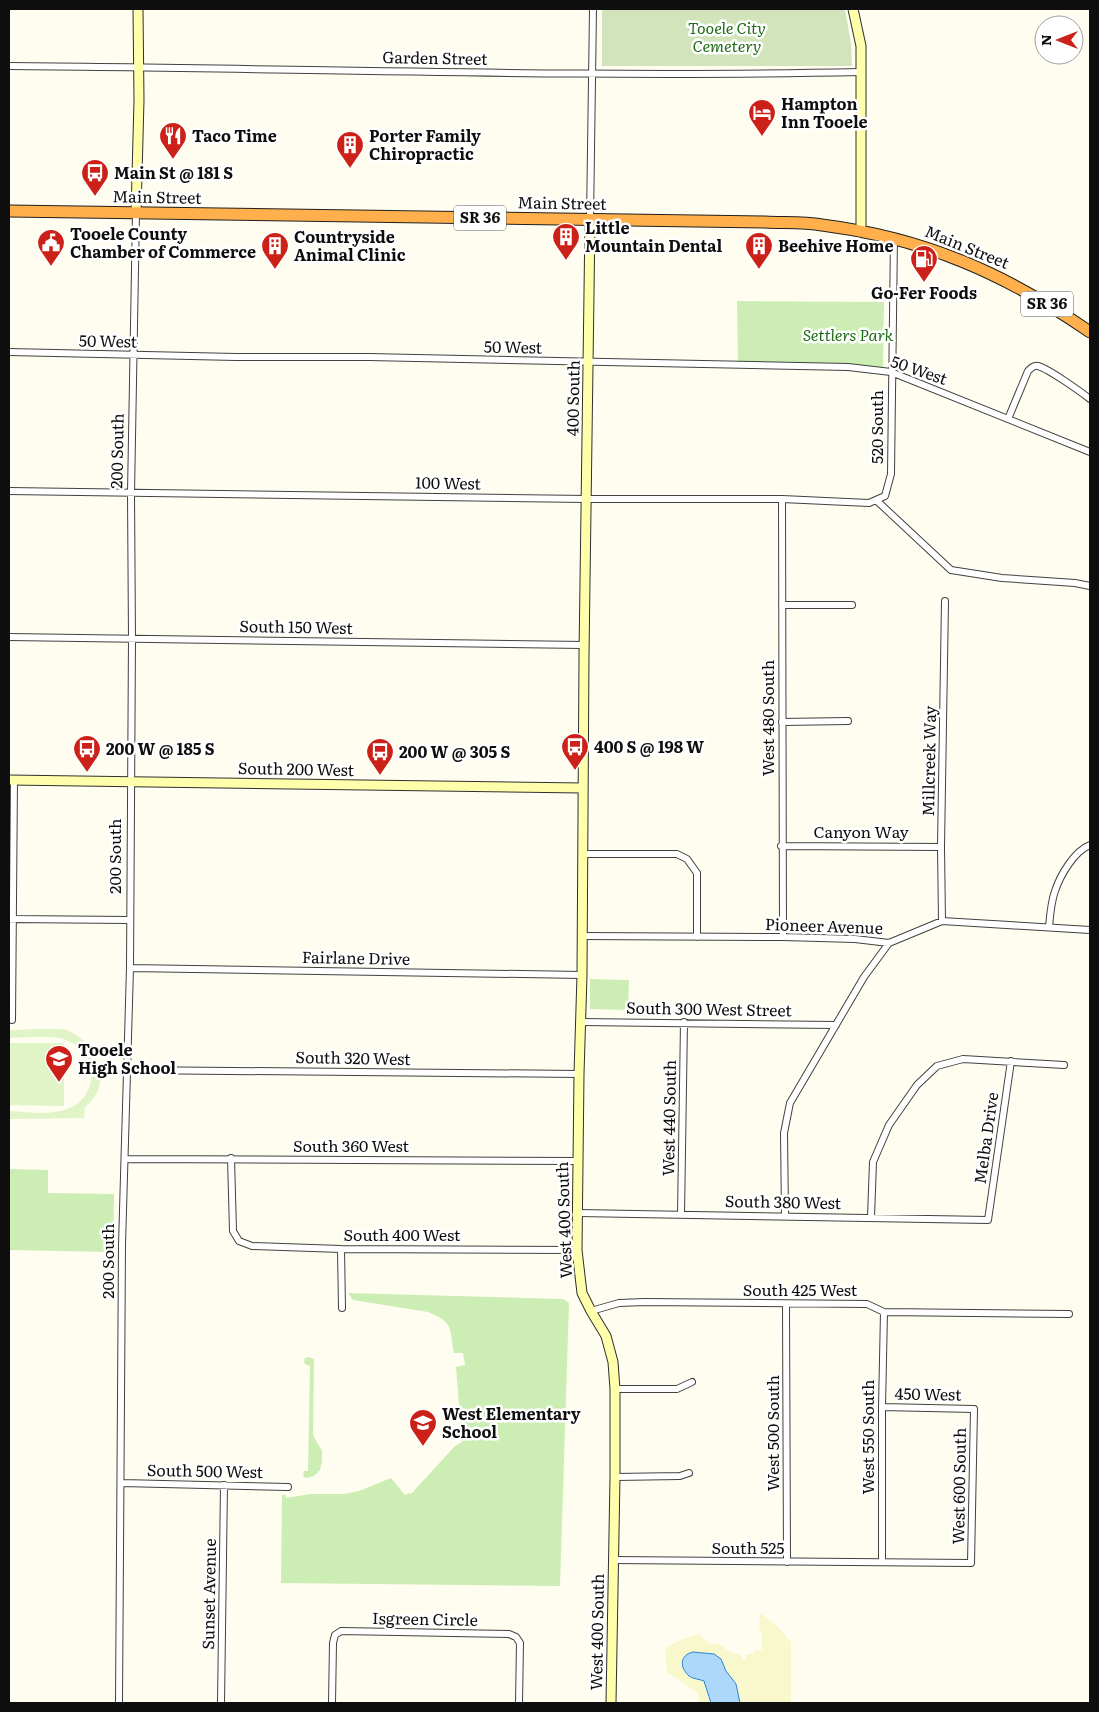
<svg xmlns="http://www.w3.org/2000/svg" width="1099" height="1712" viewBox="0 0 1099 1712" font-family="Literata,serif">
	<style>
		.farmland { fill: #f8f8cc }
		.green { fill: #cceeb4 }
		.cemetery { fill: #d3e4bd }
		.pitch { fill: #e0f4c7 }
		.water { fill: #aed7fc; stroke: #2d84da }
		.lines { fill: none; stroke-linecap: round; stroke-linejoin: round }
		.street-casing { stroke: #414141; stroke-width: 8 }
		.secondary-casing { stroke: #303030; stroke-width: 11 }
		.highway-casing { stroke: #1f1f1f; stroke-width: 13 }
		.street { stroke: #fff; stroke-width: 6 }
		.secondary { stroke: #fffeaa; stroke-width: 9 }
		.highway { stroke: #ffb04d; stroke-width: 11 }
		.labels { text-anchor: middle; stroke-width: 5; stroke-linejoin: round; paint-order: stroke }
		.shield { fill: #fff; stroke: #565656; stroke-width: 1 }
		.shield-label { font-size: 15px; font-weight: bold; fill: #0e0e0e }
		.park-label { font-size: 16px; font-style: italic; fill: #216c17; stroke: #fff }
		.street-label { font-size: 16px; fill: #0e0e0e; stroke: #fff }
		.poi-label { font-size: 16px; font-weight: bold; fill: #0e0e0e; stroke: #fff; text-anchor: start }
	</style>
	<rect width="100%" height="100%" fill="#fffdef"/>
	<!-- farmland -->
	<path class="farmland" d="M 760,1613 L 776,1625 L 791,1642 L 791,1703 L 698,1703 L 698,1693 L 667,1672 L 665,1648 L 683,1639 L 699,1634 L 709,1644 L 719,1644 L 730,1652 L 742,1656 L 743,1660 L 746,1659 L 746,1654 L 752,1654 L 756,1650 L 762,1650 L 762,1636 L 759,1626 Z"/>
	<!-- green -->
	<path class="green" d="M 737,301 L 884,302 L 883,369 L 738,362 Z
		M 590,979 L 629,980 L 628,1010 L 590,1009 Z
		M 9,1169 L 48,1170 L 48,1193 L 114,1194 L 113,1252 L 9,1250 Z
		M 348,1293 L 563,1299 L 569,1303 L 560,1586 L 281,1583 L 282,1495 L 286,1495 L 286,1498 L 310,1494 L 344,1494 L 359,1491 L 391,1478 L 405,1495 L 409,1493 L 411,1494 L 455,1446 L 462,1442 L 456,1367 L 465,1365 L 463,1353 L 454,1353 C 449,1329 455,1323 428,1312 L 353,1300 Z
		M 309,1357 L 314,1359 L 313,1435 L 322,1451 L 322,1462 L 320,1470 L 314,1476 L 306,1478 L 303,1476 L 304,1471 L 308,1471 L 310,1366 L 305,1364 L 304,1362 L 305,1358 Z"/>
	<!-- cemetery -->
	<path class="cemetery" d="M 602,9 L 845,9 L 851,44 L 852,66 L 602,66 Z"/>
	<!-- pitch -->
	<path class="pitch" d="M 9,1030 C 23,1030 54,1027 67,1030 C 72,1032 77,1035 80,1038 C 105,1056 109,1088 85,1107 L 84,1118 L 9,1119 L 9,1111 C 28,1112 52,1116 70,1108 C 100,1095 98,1051 66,1040 C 53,1035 24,1038 9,1038 Z
		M 9,1043 L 64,1043 L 64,1106 L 9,1105 Z"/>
	<!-- water -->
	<path class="water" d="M 693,1652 L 714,1654 L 721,1659 L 726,1671 L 736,1684 L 740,1703 L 711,1703 L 704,1681 C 699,1679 693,1679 689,1676 C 679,1667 680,1655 693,1652 Z"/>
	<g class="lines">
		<defs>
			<path id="street" d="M 9,66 C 293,68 577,78 861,72
				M 590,220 L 593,9
				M 9,352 L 236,357 L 369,357 L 848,367 L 891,372 L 1090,452
				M 1008,419 L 1028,371 C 1031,368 1034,365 1038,366 C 1049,369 1081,392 1090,399
				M 9,491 L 586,499 L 782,499 L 869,503 L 885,496 L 891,474 L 894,237
				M 782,499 L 783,937
				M 876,500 L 951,570 L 1002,578 L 1075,583 L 1090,586
				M 782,605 L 852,605
				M 9,637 L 584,645
				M 782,722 L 848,721
				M 781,846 L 941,847
				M 583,854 L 677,854 L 687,859 L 697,873 L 697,937
				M 9,919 L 129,920
				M 942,921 L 941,847 L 945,601
				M 1049,927 C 1050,915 1051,902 1055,891 C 1060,876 1074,851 1090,845
				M 582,936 L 783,937 L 855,939 L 889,943 L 942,921 L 1090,930
				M 130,968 L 582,975
				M 12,1020 L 14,780
				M 581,1022 L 836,1025
				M 127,1070 L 579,1074
				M 231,1158 L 233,1231 L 239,1241 L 252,1246 L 341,1249 L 577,1250
				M 125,1159 L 577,1161
				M 578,1213 L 988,1220 L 1011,1061
				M 681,1215 L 684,1022
				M 785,1216 L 784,1133 L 790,1103 L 864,977 L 889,943
				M 871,1217 L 873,1162 L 889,1125 L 917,1085 L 937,1066 L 963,1059 L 1064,1065
				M 341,1249 L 342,1308
				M 786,1304 L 787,1562
				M 591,1311 L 619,1303 L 644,1302 L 867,1304 L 884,1312 L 1069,1314
				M 615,1389 L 677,1389 L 692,1382
				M 615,1477 L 680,1476 L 689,1473
				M 122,1483 L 288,1487
				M 613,1560 L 971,1563 L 974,1409 L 882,1407
				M 882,1562 L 882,1407 L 884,1312
				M 119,1703 L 122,1245 L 130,968 L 132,638 L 131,494 L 136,213
				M 221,1703 L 224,1485
				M 332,1703 L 333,1643 L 335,1635 L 341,1631 L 509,1634 L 516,1637 L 520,1643 L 519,1703"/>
			<path id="secondary" d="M 853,9 L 861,46 L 861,230
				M 136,213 L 139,100 L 138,9
				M 590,220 L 584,655 L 582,975 L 579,1074 L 577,1250 L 582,1293 L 591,1311 L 606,1336 L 613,1362 L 615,1389 L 615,1477 L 611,1703
				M 9,780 L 583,788"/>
			<path id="highway" d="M 9,211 L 765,222 C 784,223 804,222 822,225 C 925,238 1006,274 1090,332"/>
		</defs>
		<!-- street casing -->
		<use href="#street" class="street-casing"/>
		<!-- secondary casing -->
		<use href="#secondary" class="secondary-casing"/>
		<!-- highway casing -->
		<use href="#highway" class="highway-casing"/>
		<!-- street -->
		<use href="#street" class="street"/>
		<!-- secondary -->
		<use href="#secondary" class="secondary"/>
		<!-- highway -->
		<use href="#highway" class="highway"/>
	</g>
	<!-- icons -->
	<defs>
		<symbol id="hotel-pin" viewBox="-11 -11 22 30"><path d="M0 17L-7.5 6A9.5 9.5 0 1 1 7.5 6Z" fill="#cc2118" stroke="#fff"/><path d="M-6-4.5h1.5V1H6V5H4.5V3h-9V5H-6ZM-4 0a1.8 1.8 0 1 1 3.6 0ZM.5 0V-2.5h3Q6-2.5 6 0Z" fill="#fff"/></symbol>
		<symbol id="restaurant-pin" viewBox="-11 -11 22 30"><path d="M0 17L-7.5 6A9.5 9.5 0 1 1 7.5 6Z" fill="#cc2118" stroke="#fff"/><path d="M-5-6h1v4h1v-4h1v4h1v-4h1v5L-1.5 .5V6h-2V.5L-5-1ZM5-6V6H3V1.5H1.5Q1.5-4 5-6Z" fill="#fff"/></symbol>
		<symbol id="building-pin" viewBox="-11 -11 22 30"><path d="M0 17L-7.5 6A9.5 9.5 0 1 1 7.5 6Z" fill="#cc2118" stroke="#fff"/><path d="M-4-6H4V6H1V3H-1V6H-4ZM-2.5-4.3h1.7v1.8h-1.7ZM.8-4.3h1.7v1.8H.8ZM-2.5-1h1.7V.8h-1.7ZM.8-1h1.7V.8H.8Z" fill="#fff"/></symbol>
		<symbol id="bus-pin" viewBox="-11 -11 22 30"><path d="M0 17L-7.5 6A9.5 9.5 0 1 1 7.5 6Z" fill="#cc2118" stroke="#fff"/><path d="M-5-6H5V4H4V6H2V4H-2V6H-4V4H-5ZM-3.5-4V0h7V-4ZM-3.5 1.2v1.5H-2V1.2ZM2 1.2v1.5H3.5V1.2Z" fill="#fff"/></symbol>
		<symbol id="civic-pin" viewBox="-11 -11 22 30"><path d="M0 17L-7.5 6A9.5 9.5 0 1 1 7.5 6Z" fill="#cc2118" stroke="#fff"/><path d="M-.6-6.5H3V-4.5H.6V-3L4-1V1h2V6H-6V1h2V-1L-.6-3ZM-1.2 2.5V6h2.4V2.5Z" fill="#fff"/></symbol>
		<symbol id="fuel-pin" viewBox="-11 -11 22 30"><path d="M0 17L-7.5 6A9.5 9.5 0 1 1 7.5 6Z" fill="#cc2118" stroke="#fff"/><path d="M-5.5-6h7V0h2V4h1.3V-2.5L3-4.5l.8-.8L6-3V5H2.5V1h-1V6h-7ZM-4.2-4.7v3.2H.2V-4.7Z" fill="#fff"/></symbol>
		<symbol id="school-pin" viewBox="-11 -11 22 30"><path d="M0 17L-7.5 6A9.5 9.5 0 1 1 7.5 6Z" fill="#cc2118" stroke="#fff"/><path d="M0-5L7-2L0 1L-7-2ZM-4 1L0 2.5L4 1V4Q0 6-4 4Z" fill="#fff"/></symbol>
	</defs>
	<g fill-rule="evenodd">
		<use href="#hotel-pin" x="746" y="97" width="32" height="43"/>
		<use href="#restaurant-pin" x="157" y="120" width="32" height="43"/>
		<use href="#building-pin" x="334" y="129" width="32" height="43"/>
		<use href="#bus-pin" x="79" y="157" width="32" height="43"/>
		<use href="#building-pin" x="550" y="221" width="32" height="43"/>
		<use href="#civic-pin" x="35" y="227" width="32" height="43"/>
		<use href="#building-pin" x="259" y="230" width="32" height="43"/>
		<use href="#building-pin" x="743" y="230" width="32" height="43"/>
		<use href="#fuel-pin" x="908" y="243" width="32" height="43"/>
		<use href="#bus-pin" x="559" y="731" width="32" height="43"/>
		<use href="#bus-pin" x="71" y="733" width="32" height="43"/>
		<use href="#bus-pin" x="364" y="736" width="32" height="43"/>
		<use href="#school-pin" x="43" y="1043" width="32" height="43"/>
		<use href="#school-pin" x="407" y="1407" width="32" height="43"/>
	</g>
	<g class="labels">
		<!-- shield labels -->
		<g class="shield">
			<rect x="454" y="205.5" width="52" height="25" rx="4"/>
			<rect x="1021" y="291.5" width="52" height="25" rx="4"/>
		</g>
		<g class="shield-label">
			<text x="480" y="223">SR 36</text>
			<text x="1047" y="309">SR 36</text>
		</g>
		<!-- park labels -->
		<g class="park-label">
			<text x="727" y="34">Tooele City<tspan x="727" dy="18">Cemetery</tspan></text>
			<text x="848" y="341">Settlers Park</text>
		</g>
		<!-- street labels -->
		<g class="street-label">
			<text transform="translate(435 58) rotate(1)" y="6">Garden Street</text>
			<text transform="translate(157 197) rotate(1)" y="6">Main Street</text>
			<text transform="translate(562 203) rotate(1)" y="6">Main Street</text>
			<text transform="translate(967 247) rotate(22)" y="6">Main Street</text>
			<text transform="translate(108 341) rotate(1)" y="6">50 West</text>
			<text transform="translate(513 347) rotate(1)" y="6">50 West</text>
			<text transform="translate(919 370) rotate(19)" y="6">50 West</text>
			<text transform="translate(573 398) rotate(-89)" y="6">400 South</text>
			<text transform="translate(877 427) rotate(-90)" y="6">520 South</text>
			<text transform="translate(117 451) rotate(-89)" y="6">200 South</text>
			<text transform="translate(448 483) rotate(1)" y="6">100 West</text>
			<text transform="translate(296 627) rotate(1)" y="6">South 150 West</text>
			<text transform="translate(768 718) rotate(-90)" y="6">West 480 South</text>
			<text transform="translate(929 761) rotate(-89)" y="6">Millcreek Way</text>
			<text transform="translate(296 769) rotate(1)" y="6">South 200 West</text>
			<text x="861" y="838">Canyon Way</text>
			<text transform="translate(115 856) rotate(-90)" y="6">200 South</text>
			<text transform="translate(824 926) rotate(2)" y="6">Pioneer Avenue</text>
			<text transform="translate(356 958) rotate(1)" y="6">Fairlane Drive</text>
			<text transform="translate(709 1009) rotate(1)" y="6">South 300 West Street</text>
			<text transform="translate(353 1058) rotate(1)" y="6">South 320 West</text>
			<text transform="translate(669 1118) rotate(-89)" y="6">West 440 South</text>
			<text transform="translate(986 1138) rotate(-82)" y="6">Melba Drive</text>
			<text x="351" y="1152">South 360 West</text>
			<text transform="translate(783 1202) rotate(1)" y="6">South 380 West</text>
			<text transform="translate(564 1220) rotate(-92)" y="6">West 400 South</text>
			<text x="402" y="1241">South 400 West</text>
			<text transform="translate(108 1261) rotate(-90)" y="6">200 South</text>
			<text x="800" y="1296">South 425 West</text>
			<text transform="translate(928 1394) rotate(1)" y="6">450 West</text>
			<text transform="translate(773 1433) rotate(-90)" y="6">West 500 South</text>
			<text transform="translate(868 1437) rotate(-90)" y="6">West 550 South</text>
			<text transform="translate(205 1471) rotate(1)" y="6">South 500 West</text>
			<text transform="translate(959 1486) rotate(-89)" y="6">West 600 South</text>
			<text x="748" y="1554">South 525</text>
			<text transform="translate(209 1594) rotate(-89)" y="6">Sunset Avenue</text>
			<text transform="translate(425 1619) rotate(1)" y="6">Isgreen Circle</text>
			<text transform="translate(597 1632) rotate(-89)" y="6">West 400 South</text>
		</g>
		<!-- poi labels -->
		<g class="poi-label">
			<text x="781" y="110">Hampton<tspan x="781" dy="18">Inn Tooele</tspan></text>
			<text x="192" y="142">Taco Time</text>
			<text x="369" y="142">Porter Family<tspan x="369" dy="18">Chiropractic</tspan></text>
			<text x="114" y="179">Main St @ 181 S</text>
			<text x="585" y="234">Little<tspan x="585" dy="18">Mountain Dental</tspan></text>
			<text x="70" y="240">Tooele County<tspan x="70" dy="18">Chamber of Commerce</tspan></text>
			<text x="294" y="243">Countryside<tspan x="294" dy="18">Animal Clinic</tspan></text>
			<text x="778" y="252">Beehive Home</text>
			<text x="924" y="299" text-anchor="middle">Go-Fer Foods</text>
			<text x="594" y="753">400 S @ 198 W</text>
			<text x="106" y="755">200 W @ 185 S</text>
			<text x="399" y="758">200 W @ 305 S</text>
			<text x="78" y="1056">Tooele<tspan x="78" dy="18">High School</tspan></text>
			<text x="442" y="1420">West Elementary<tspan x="442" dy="18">School</tspan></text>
		</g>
	</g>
	<!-- border -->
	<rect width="1099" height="1712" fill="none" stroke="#0e0e0e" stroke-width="20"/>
	<!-- north arrow -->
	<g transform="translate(1059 40) rotate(270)"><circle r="24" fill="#ffffff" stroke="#9f9f9f"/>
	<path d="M0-4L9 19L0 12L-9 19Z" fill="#cc2118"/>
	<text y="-8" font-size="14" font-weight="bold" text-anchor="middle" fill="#0e0e0e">N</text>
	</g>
</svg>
